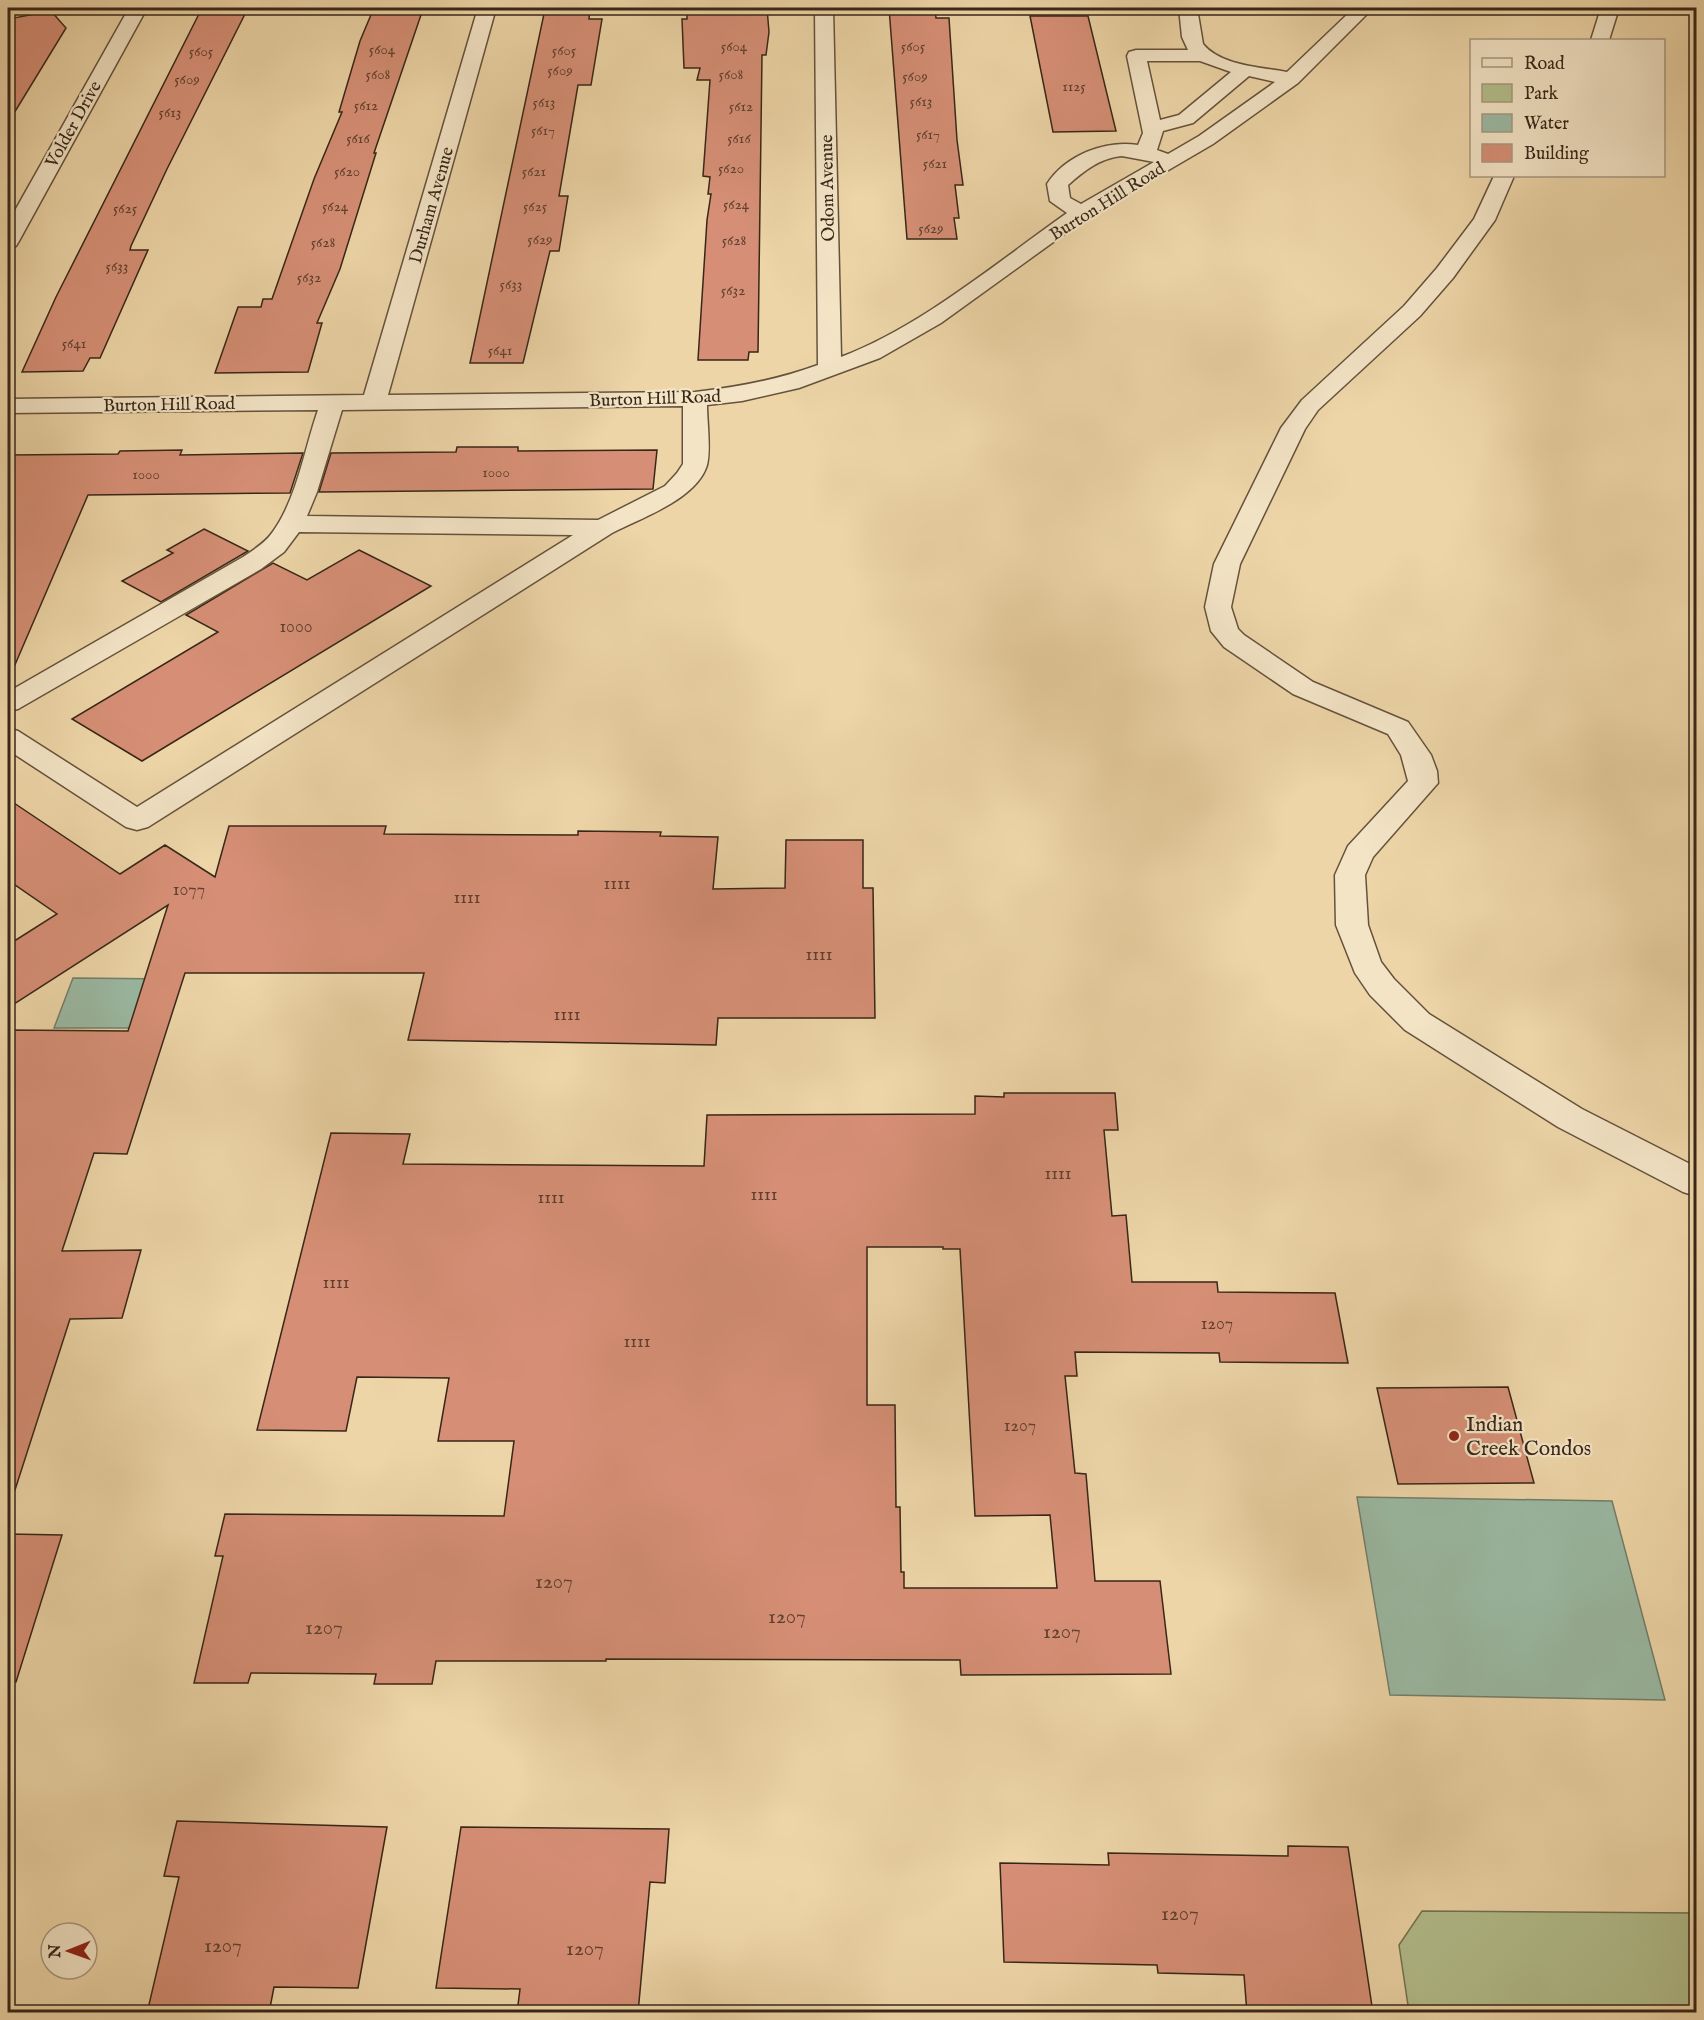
<svg xmlns="http://www.w3.org/2000/svg" width="1704" height="2020" viewBox="0 0 1704 2020" font-family="'IM FELL English',serif">
	<style>
		.green { fill: #b2be8c; stroke: #757252; stroke-width: 1.5 }
		.water { fill: #9ab9a3; stroke: #737f6b; stroke-width: 1.5 }
		.building { fill: #d68f76; stroke: #382718; stroke-width: 1.5; fill-rule: evenodd }
		.lines { fill: none; stroke-linecap: round; stroke-linejoin: round }
		.minor-casing { stroke: #65523c; stroke-width: 3 }
		.minor { fill: #f3e4c6; fill-rule: evenodd }
		.poi-dot { fill: #8f2418; stroke: #f3e4c6; stroke-width: 2 }
		.labels { text-anchor: middle; stroke-width: 4.5; stroke-linejoin: round; paint-order: stroke }
		.far-number-label { font-size: 15px; fill: #604130 }
		.far-street-label { font-size: 18px; fill: #382718; stroke: #f3e4c6 }
		.number-label { font-size: 18px; fill: #604130 }
		.poi-label { font-size: 21px; fill: #382718; stroke: #f3e4c6; text-anchor: start }
		.near-number-label { font-size: 21px; fill: #604130 }
	</style>
	<rect width="100%" height="100%" fill="#edd5a7"/>
	<filter id="stains"><feTurbulence type="fractalNoise" baseFrequency=".00333" numOctaves="4"/><feColorMatrix values="0 0 0 0 .2 0 0 0 0 .09 0 0 0 0 .02 0 0 0 .5 -.17"/></filter>
	<radialGradient id="worn" r=".72"><stop offset=".6" stop-color="#630" stop-opacity="0"/><stop offset="1" stop-color="#630" stop-opacity=".3"/></radialGradient>
	<!-- green -->
	<path class="green" d="M 1422,1911 L 1696,1913 L 1696,2012 L 1409,2012 L 1399,1945 Z"/>
	<!-- water -->
	<path class="water" d="M 73,978 L 171,979 L 155,1028 L 54,1028 Z
		M 1357,1497 L 1612,1501 L 1665,1700 L 1390,1695 Z"/>
	<!-- building -->
	<path class="building" d="M 767,8 L 769,32 L 766,55 L 762,55 L 758,352 L 749,352 L 748,360 L 698,360 L 707,220 L 711,194 L 708,194 L 710,177 L 703,176 L 710,80 L 697,80 L 700,68 L 684,68 L 682,19 L 687,19 L 687,9 Z
		M 889,8 L 935,8 L 936,18 L 949,18 L 957,140 L 963,185 L 955,185 L 959,218 L 954,218 L 957,239 L 907,239 Z
		M 423,9 L 374,153 L 376,153 L 340,269 L 317,323 L 322,323 L 308,372 L 215,373 L 238,307 L 261,307 L 263,299 L 272,299 L 314,179 L 342,112 L 339,112 L 360,41 L 373,10 Z
		M 545,9 L 590,9 L 589,19 L 602,19 L 591,85 L 578,85 L 559,196 L 568,196 L 559,251 L 550,251 L 523,363 L 470,363 Z
		M 201,10 L 247,10 L 167,169 L 131,246 L 130,250 L 148,250 L 100,358 L 90,358 L 83,371 L 22,372 L 56,297 Z
		M 51,11 L 66,28 L 8,123 L 8,19 Z
		M 1030,16 L 1088,16 L 1116,131 L 1053,132 Z
		M 457,447 L 518,447 L 518,451 L 657,450 L 653,489 L 319,492 L 331,453 L 456,452 Z
		M 182,450 L 180,455 L 303,453 L 290,493 L 88,495 L 8,681 L 8,455 L 118,454 L 120,451 Z
		M 204,529 L 248,551 L 161,602 L 122,581 L 173,553 L 167,550 Z
		M 359,550 L 431,586 L 142,761 L 72,719 L 218,632 L 186,615 L 273,563 L 307,580 Z
		M 8,799 L 120,874 L 165,845 L 215,877 L 229,826 L 386,826 L 384,834 L 578,835 L 578,831 L 661,832 L 660,836 L 718,837 L 713,889 L 785,888 L 786,840 L 863,840 L 863,888 L 873,888 L 875,1018 L 718,1018 L 716,1045 L 408,1040 L 424,973 L 185,973 L 127,1154 L 94,1153 L 62,1251 L 141,1250 L 122,1318 L 70,1319 L 15,1490 L 8,1489 L 8,1030 L 128,1031 L 168,905 L 8,1008 L 8,945 L 57,914 L 8,880 Z
		M 1004,1093 L 1115,1093 L 1118,1130 L 1104,1130 L 1112,1216 L 1126,1215 L 1132,1282 L 1217,1282 L 1218,1292 L 1335,1293 L 1348,1363 L 1220,1362 L 1219,1353 L 1075,1352 L 1077,1376 L 1065,1376 L 1075,1473 L 1086,1474 L 1095,1581 L 1160,1581 L 1171,1674 L 961,1675 L 960,1660 L 606,1659 L 606,1661 L 436,1661 L 432,1684 L 374,1684 L 376,1674 L 251,1673 L 248,1683 L 194,1683 L 223,1556 L 215,1556 L 225,1514 L 504,1516 L 514,1441 L 438,1441 L 449,1378 L 357,1377 L 346,1431 L 257,1430 L 331,1133 L 410,1134 L 403,1164 L 704,1166 L 707,1115 L 975,1114 L 975,1096 L 1004,1097 ZM 867,1247 L 943,1247 L 943,1249 L 960,1249 L 975,1516 L 1050,1515 L 1057,1588 L 904,1588 L 904,1572 L 901,1572 L 900,1507 L 896,1507 L 895,1405 L 867,1405 Z
		M 1508,1387 L 1534,1483 L 1398,1484 L 1377,1388 Z
		M 8,1534 L 62,1535 L 16,1682 L 8,1681 Z
		M 177,1821 L 387,1827 L 358,1988 L 274,1987 L 269,2013 L 147,2013 L 179,1877 L 164,1876 Z
		M 461,1827 L 669,1829 L 665,1883 L 650,1882 L 638,2013 L 517,2013 L 520,1989 L 436,1988 Z
		M 1288,1846 L 1348,1847 L 1373,2013 L 1247,2013 L 1244,1975 L 1158,1973 L 1157,1965 L 1004,1962 L 1000,1863 L 1109,1865 L 1108,1853 L 1288,1856 Z"/>
	<g class="lines">
		<defs>
			<path id="minor" d="M 129,8 L 147,8 L 19,241 L 16,246 L 8,247 L 8,223 Z
				M 478,8 L 496,8 L 388,395 L 695,392 C 738,387 777,380 818,365 L 815,8 L 833,8 L 841,357 C 922,326 996,263 1067,213 L 1050,201 L 1047,184 C 1066,155 1105,140 1138,145 L 1143,133 L 1127,56 L 1129,52 L 1136,50 L 1188,50 L 1182,37 L 1179,8 L 1197,8 L 1203,44 C 1221,66 1261,67 1287,72 L 1354,8 L 1373,8 L 1298,83 L 1213,144 L 1088,217 L 941,323 L 880,358 L 799,388 L 742,401 L 707,405 C 707,421 711,450 707,465 C 697,499 641,518 612,533 L 148,827 L 137,830 L 126,827 L 8,750 L 8,728 L 18,731 L 137,807 L 573,535 L 299,532 L 284,552 L 261,569 L 18,709 L 8,711 L 8,692 L 243,557 C 253,550 264,544 272,533 C 297,499 304,450 318,410 L 8,413 L 8,399 L 364,395 ZM 1147,61 L 1200,61 L 1231,72 L 1179,115 L 1160,120 ZM 1249,76 L 1275,82 L 1199,136 L 1168,154 L 1157,150 L 1163,131 L 1193,123 ZM 1122,156 L 1154,162 L 1081,204 L 1070,198 L 1068,185 C 1084,171 1100,158 1122,156 ZM 683,406 L 683,464 L 677,473 L 665,486 L 598,520 L 307,516 L 317,492 L 342,410 Z
				M 1601,8 L 1619,8 L 1609,40 L 1591,40 Z
				M 1494,176 L 1514,176 L 1495,220 L 1453,278 L 1420,316 L 1318,410 L 1305,429 L 1240,564 L 1231,607 L 1238,629 L 1244,635 L 1313,682 L 1408,722 L 1431,755 L 1437,771 L 1438,783 L 1373,857 L 1365,875 L 1368,925 L 1381,962 L 1394,979 L 1429,1014 L 1582,1109 L 1696,1167 L 1696,1196 L 1683,1192 L 1558,1127 L 1405,1030 L 1370,995 L 1355,973 L 1336,925 L 1335,875 L 1348,846 L 1408,781 L 1401,755 L 1388,734 L 1293,694 L 1224,647 L 1211,631 L 1205,607 L 1214,564 L 1281,428 L 1302,400 L 1404,306 L 1437,268 L 1474,219 Z"/>
		</defs>
		<!-- minor casing -->
		<use href="#minor" class="minor-casing"/>
		<!-- minor -->
		<use href="#minor" class="minor"/>
	</g>
	<!-- markers -->
	<circle class="poi-dot" cx="1454" cy="1436" r="6"/>
	<g class="labels">
		<!-- far-number labels -->
		<g class="far-number-label">
			<text x="734" y="51">5604</text>
			<text x="913" y="51">5605</text>
			<text x="382" y="54">5604</text>
			<text x="564" y="55">5605</text>
			<text x="201" y="56">5605</text>
			<text x="560" y="75">5609</text>
			<text x="378" y="79">5608</text>
			<text x="731" y="79">5608</text>
			<text x="915" y="81">5609</text>
			<text x="187" y="84">5609</text>
			<text x="1074" y="91">1125</text>
			<text x="921" y="106">5613</text>
			<text x="544" y="107">5613</text>
			<text x="366" y="110">5612</text>
			<text x="741" y="111">5612</text>
			<text x="170" y="117">5613</text>
			<text x="543" y="135">5617</text>
			<text x="928" y="139">5617</text>
			<text x="358" y="143">5616</text>
			<text x="739" y="143">5616</text>
			<text x="935" y="168">5621</text>
			<text x="731" y="173">5620</text>
			<text x="347" y="176">5620</text>
			<text x="534" y="176">5621</text>
			<text x="736" y="209">5624</text>
			<text x="335" y="211">5624</text>
			<text x="535" y="211">5625</text>
			<text x="125" y="213">5625</text>
			<text x="931" y="233">5629</text>
			<text x="540" y="244">5629</text>
			<text x="734" y="245">5628</text>
			<text x="323" y="247">5628</text>
			<text x="117" y="271">5633</text>
			<text x="309" y="282">5632</text>
			<text x="511" y="289">5633</text>
			<text x="733" y="295">5632</text>
			<text x="74" y="348">5641</text>
			<text x="500" y="355">5641</text>
			<text x="496" y="477">1000</text>
			<text x="146" y="479">1000</text>
		</g>
		<!-- far-street labels -->
		<g class="far-street-label">
			<text transform="translate(73 124) rotate(-61)" y="6">Volder Drive</text>
			<text transform="translate(827 188) rotate(-91)" y="6">Odom Avenue</text>
			<text transform="translate(1107 201) rotate(-32)" y="6">Burton Hill Road</text>
			<text transform="translate(431 205) rotate(-74)" y="6">Durham Avenue</text>
			<text transform="translate(655 398) rotate(-2)" y="6">Burton Hill Road</text>
			<text transform="translate(169 404) rotate(-1)" y="6">Burton Hill Road</text>
		</g>
		<!-- number labels -->
		<g class="number-label">
			<text x="296" y="632">1000</text>
			<text x="617" y="889">1111</text>
			<text x="189" y="895">1077</text>
			<text x="467" y="903">1111</text>
			<text x="819" y="960">1111</text>
			<text x="567" y="1020">1111</text>
			<text x="1058" y="1179">1111</text>
			<text x="764" y="1200">1111</text>
			<text x="551" y="1203">1111</text>
			<text x="336" y="1288">1111</text>
			<text x="1217" y="1329">1207</text>
			<text x="637" y="1347">1111</text>
			<text x="1020" y="1431">1207</text>
		</g>
		<!-- poi labels -->
		<g class="poi-label">
			<text x="1466" y="1431">Indian<tspan x="1466" dy="24">Creek Condos</tspan></text>
		</g>
		<!-- near-number labels -->
		<g class="near-number-label">
			<text x="554" y="1588">1207</text>
			<text x="787" y="1623">1207</text>
			<text x="324" y="1634">1207</text>
			<text x="1062" y="1638">1207</text>
			<text x="1180" y="1920">1207</text>
			<text x="223" y="1952">1207</text>
			<text x="585" y="1955">1207</text>
		</g>
	</g>
	<!-- margin -->
	<rect width="1704" height="2020" fill="none" stroke="#edd5a7" stroke-width="30"/>
	<rect x="9" y="9" width="1686" height="2002" fill="none" stroke="#382718" stroke-width="3"/>
	<rect x="15" y="15" width="1674" height="1990" fill="none" stroke="#382718" stroke-width="1.5"/>
	<!-- legend -->
	<rect x="1470" y="39" width="195" height="138" fill="#f3e4c6" stroke="#a89880" stroke-width="1.5"/>
	<rect x="1482" y="58" width="30" height="9" fill="#f3e4c6" stroke="#a89880" stroke-width="1.5"/>
	<text x="1524" y="69" font-size="18" fill="#382718">Road</text>
	<rect x="1482" y="84" width="30" height="18" fill="#b2be8c" stroke="#a89880" stroke-width="1.5"/>
	<text x="1524" y="99" font-size="18" fill="#382718">Park</text>
	<rect x="1482" y="114" width="30" height="18" fill="#9ab9a3" stroke="#a89880" stroke-width="1.5"/>
	<text x="1524" y="129" font-size="18" fill="#382718">Water</text>
	<rect x="1482" y="144" width="30" height="18" fill="#d68f76" stroke="#a89880" stroke-width="1.5"/>
	<text x="1524" y="159" font-size="18" fill="#382718">Building</text>
	<!-- north arrow -->
	<g transform="translate(69 1951) rotate(269)"><circle r="28" fill="#f3e4c6" stroke="#a89880" stroke-width="1.5"/>
	<path d="M0-4.5L10 22L0 15L-10 22Z" fill="#8f2418"/>
	<text y="-9" font-size="16" font-weight="bold" text-anchor="middle" fill="#382718">N</text>
	</g>
	<rect width="100%" height="100%" filter="url(#stains)"/>
	<rect width="100%" height="100%" fill="url(#worn)"/>
</svg>
